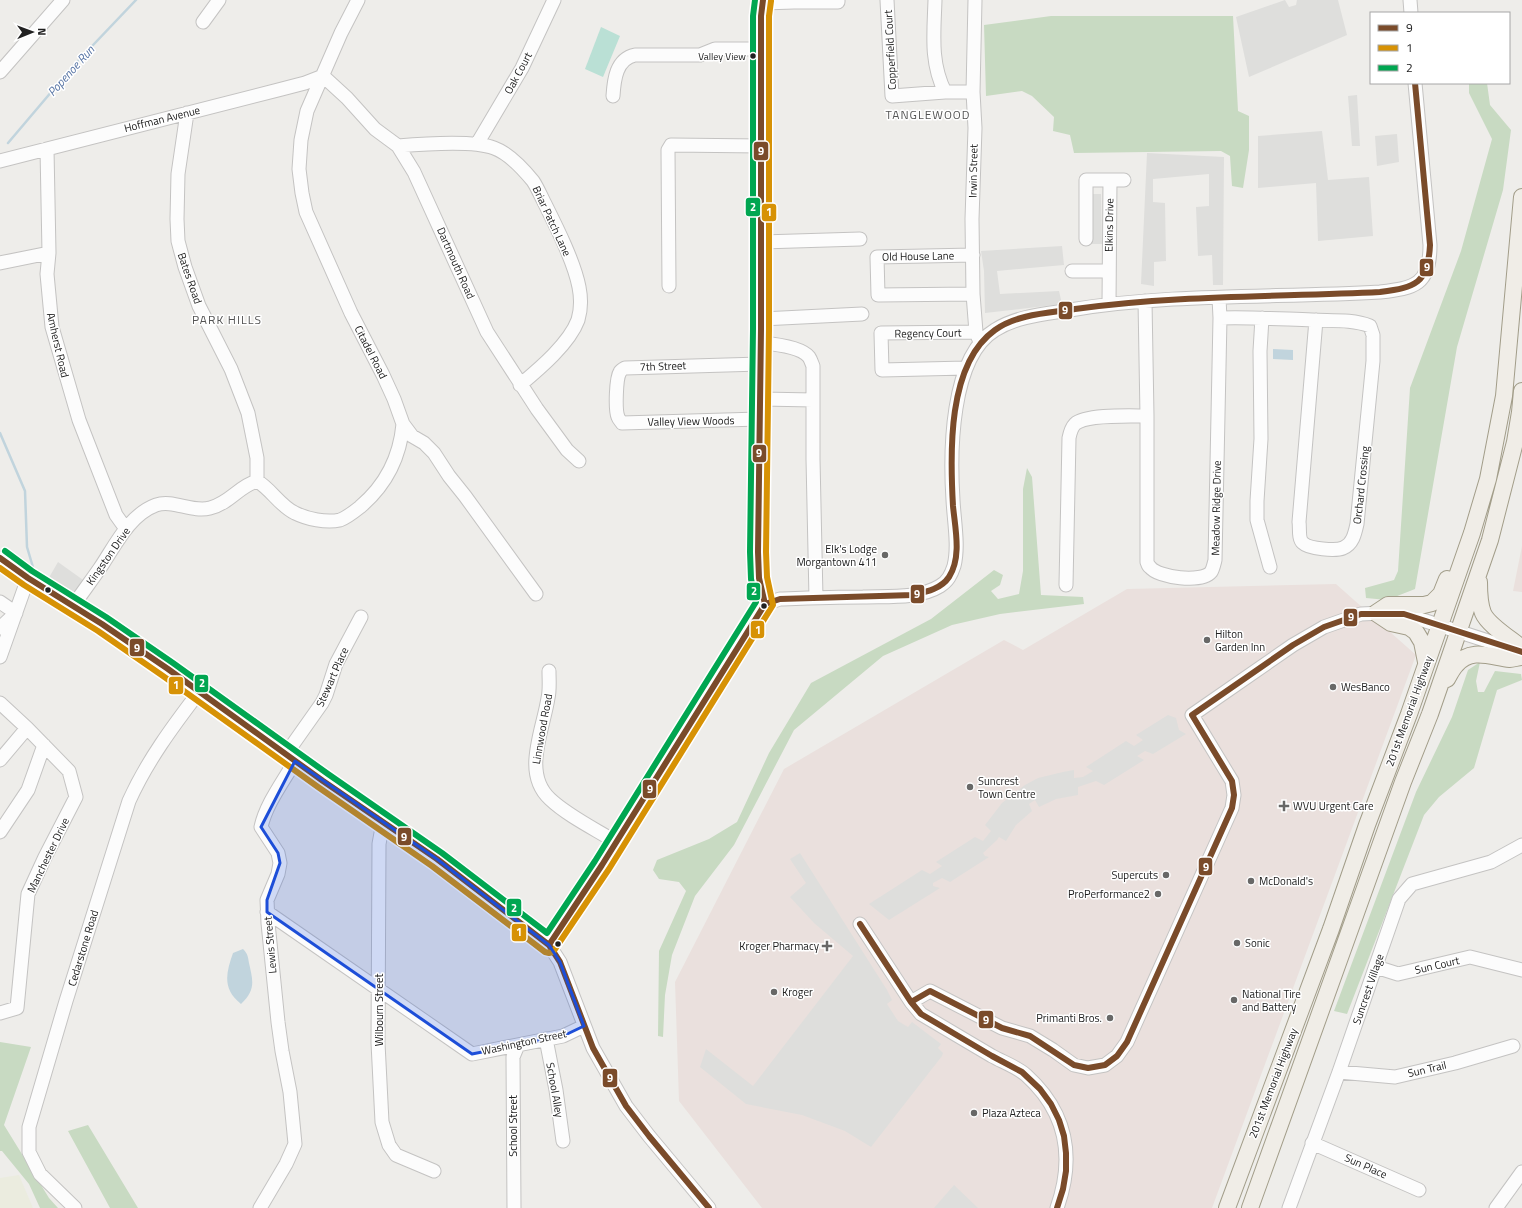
<svg xmlns="http://www.w3.org/2000/svg" width="1522" height="1208" viewBox="0 0 1522 1208" font-family="'Titillium Web',sans-serif">
	<style>
		.commercial { fill: #eae0dd }
		.farmland { fill: #ebecdf }
		.forest { fill: #c8dac2 }
		.pitch { fill: #bae0d5 }
		.parking { fill: #dededc }
		.water { fill: #c1d4dd }
		.lines { fill: none; stroke-linecap: round; stroke-linejoin: round }
		.stream { stroke: #c1d4dd; stroke-width: 2.5 }
		.minor-casing { stroke: #c4c3c2; stroke-width: 15 }
		.major-casing { stroke: #a29d89; stroke-width: 18 }
		.minor { stroke: #fcfcfc; stroke-width: 13 }
		.major { stroke: #f0ede7; stroke-width: 16 }
		.bus-1-casing { stroke: #fff; stroke-width: 9 }
		.bus-2-casing { stroke: #fff; stroke-width: 9 }
		.bus-3-casing { stroke: #fff; stroke-width: 9 }
		.bus-1 { stroke: #7a4b2a; stroke-width: 6 }
		.bus-2 { stroke: #d79205; stroke-width: 6 }
		.bus-3 { stroke: #00a651; stroke-width: 6 }
		.marked { fill: #1d4ed8; fill-opacity: 0.2; stroke: #1d4ed8; stroke-width: 3; stroke-linejoin: round }
		.bus-dot { fill: #202020; stroke: #fff; stroke-width: 1.5 }
		.poi-dot { fill: #686867; stroke: #fff; stroke-width: 1.5 }
		.labels { text-anchor: middle; stroke-width: 3; stroke-linejoin: round; paint-order: stroke }
		.bus-label { font-size: 10px; fill: #202020; stroke: #fff; text-anchor: end }
		.street-label { font-size: 11px; fill: #202020; stroke: #fff }
		.poi-label { font-size: 11px; fill: #202020; stroke: #fff; text-anchor: start }
		.water-label { font-size: 12px; font-style: italic; fill: #5875a5; stroke: #fff }
		.neighbourhood-label { font-size: 12px; letter-spacing: 1px; fill: #535353; stroke: #fff }
		.line-badge { stroke: #fff; stroke-width: 1.5 }
		.badge-label { font-size: 11px; text-anchor: middle; font-weight: bold; fill: #fff }
	</style>
	<rect width="100%" height="100%" fill="#eeedea"/>
	<!-- commercial -->
	<path class="commercial" d="M 1522,546 L 1522,592 L 1513,591 Z
		M 1336,584 L 1416,655 L 1212,1208 L 762,1208 L 679,1101 L 675,982 L 784,769 L 1004,640 L 1023,650 L 1127,589 Z"/>
	<!-- farmland -->
	<path class="farmland" d="M 19,1175 L 33,1208 L 0,1208 L 0,1178 Z"/>
	<!-- forest -->
	<path class="forest" d="M 1051,16 L 1233,16 L 1238,111 L 1249,116 L 1249,150 L 1243,188 L 1232,186 L 1230,156 L 1221,151 L 1074,153 L 1070,135 L 1053,131 L 1054,117 L 1032,96 L 1022,91 L 986,96 L 984,25 Z
		M 1469,83 L 1487,83 L 1490,105 L 1511,130 L 1503,190 L 1457,347 L 1415,589 L 1387,600 L 1366,598 L 1365,588 L 1394,580 L 1398,571 L 1410,388 L 1461,251 L 1492,139 L 1469,93 Z
		M 1027,468 L 1032,477 L 1041,595 L 1083,597 L 1084,604 L 1000,614 L 952,625 L 883,656 L 794,730 L 734,845 L 695,896 L 672,955 L 665,995 L 663,1037 L 658,1036 L 659,951 L 686,891 L 679,882 L 659,879 L 653,870 L 657,860 L 709,839 L 737,822 L 769,753 L 811,683 L 931,619 L 994,570 L 1003,575 L 1000,585 L 991,591 L 998,599 L 1019,594 L 1023,571 L 1023,489 Z
		M 1480,662 L 1476,681 L 1478,692 L 1484,692 L 1495,671 L 1521,674 L 1522,680 L 1497,690 L 1474,768 L 1439,797 L 1424,815 L 1347,1014 L 1334,1011 L 1416,792 L 1452,717 L 1468,670 Z
		M 0,1042 L 31,1047 L 4,1125 L 49,1198 L 58,1208 L 40,1208 L 29,1184 L 2,1151 L 0,1151 Z
		M 88,1125 L 138,1208 L 110,1208 L 68,1131 Z"/>
	<!-- pitch -->
	<path class="pitch" d="M 601,27 L 620,36 L 603,77 L 585,69 Z"/>
	<!-- parking -->
	<path class="parking" d="M 1285,0 L 1289,7 L 1296,5 L 1297,0 L 1338,0 L 1347,35 L 1249,77 L 1236,17 Z
		M 1357,95 L 1360,146 L 1352,146 L 1348,96 Z
		M 1322,131 L 1328,180 L 1369,177 L 1373,236 L 1318,241 L 1316,183 L 1258,188 L 1258,136 Z
		M 1397,134 L 1399,162 L 1377,166 L 1375,136 Z
		M 1147,153 L 1224,157 L 1223,285 L 1213,285 L 1212,255 L 1198,256 L 1196,207 L 1209,206 L 1209,174 L 1153,179 L 1153,202 L 1165,203 L 1166,261 L 1154,262 L 1154,286 L 1141,284 Z
		M 1091,194 L 1101,194 L 1102,244 L 1089,244 Z
		M 1062,246 L 1064,265 L 997,271 L 1000,294 L 1059,291 L 1062,304 L 985,313 L 984,271 L 981,251 Z
		M 58,562 L 86,582 L 74,598 L 47,581 Z
		M 1168,715 L 1176,718 L 1179,730 L 1186,734 L 1153,754 L 1145,751 L 1137,756 L 1144,760 L 1104,785 L 1096,781 L 1078,787 L 1078,795 L 1056,799 L 1039,807 L 1035,800 L 1029,804 L 1032,811 L 1016,825 L 1006,841 L 999,837 L 997,840 L 983,853 L 985,856 L 989,857 L 950,882 L 942,878 L 933,883 L 933,886 L 940,888 L 889,920 L 869,904 L 922,870 L 930,874 L 942,866 L 936,862 L 975,837 L 983,841 L 991,831 L 985,825 L 1002,803 L 1025,785 L 1038,778 L 1063,772 L 1074,770 L 1074,778 L 1083,777 L 1093,771 L 1086,767 L 1126,741 L 1134,746 L 1143,740 L 1136,735 Z
		M 800,853 L 887,990 L 892,1000 L 887,1004 L 898,1021 L 908,1027 L 912,1022 L 941,1044 L 938,1048 L 943,1053 L 942,1056 L 871,1147 L 845,1131 L 802,1115 L 746,1104 L 700,1067 L 706,1049 L 753,1086 L 853,956 L 814,923 L 790,897 L 806,883 L 790,859 Z
		M 954,1185 L 978,1208 L 934,1208 Z"/>
	<!-- water -->
	<path class="water" d="M 1273,349 L 1293,350 L 1293,360 L 1273,359 Z
		M 243,949 C 248,954 248,957 249,963 C 253,981 256,990 241,1004 C 222,989 226,973 233,953 Z"/>
	<g class="lines">
		<!-- stream -->
		<path class="stream" d="M 8,143 L 75,64 L 136,0
			M 0,433 L 25,491 L 27,547 L 35,574"/>
		<defs>
			<path id="minor" d="M 358,0 L 341,33 L 307,111 L 301,140 L 299,169 L 302,193 L 306,212 L 351,313 L 383,375 L 394,399 L 403,424 L 412,436 L 424,443 L 434,453 L 449,476 L 465,496 L 536,594
				M 763,0 L 761,16 L 761,329 L 758,552 L 759,578 L 765,604
				M 887,0 L 892,96 L 945,92
				M 935,0 C 934,33 930,62 945,92 L 973,92
				M 975,0 L 973,92 L 975,128 L 972,219 L 973,294 L 976,332 L 980,342
				M 1410,0 L 1411,13
				M 763,3 L 794,2 L 838,2 L 838,0
				M 203,22 L 219,0
				M 0,72 L 63,0
				M 323,76 L 347,98 L 375,129 L 398,146 L 414,172 L 487,332 L 537,409 L 567,450 L 579,461
				M 613,96 C 614,80 616,59 635,55 L 700,55 L 715,49 L 761,49
				M 187,113 L 178,174 L 177,219 L 178,241 L 185,267 L 199,306 L 231,369 L 248,413 L 257,458 L 257,481
				M 477,144 L 522,68 L 554,0
				M 398,146 C 422,144 473,140 494,148 C 508,153 524,170 533,181 C 537,187 540,194 543,200 C 555,224 574,261 579,287 C 581,297 581,310 578,320 C 569,344 539,369 520,385
				M 47,149 L 49,253 L 47,274 L 52,327 L 79,420 L 116,515 L 126,529
				M 0,161 L 278,90 L 305,83 L 323,76
				M 1086,239 L 1086,180 L 1124,180
				M 761,242 L 860,239
				M 973,255 L 877,257 L 878,295 L 973,294
				M 0,263 L 49,253
				M 1072,271 L 1109,271
				M 669,286 L 668,150 L 671,145 L 761,146
				M 1145,301 L 1147,416 L 1147,562 C 1148,564 1148,566 1150,567 C 1158,578 1202,583 1211,572 C 1213,569 1214,564 1215,560 L 1220,318 L 1219,298
				M 1109,304 L 1110,180
				M 1220,318 C 1251,317 1281,319 1312,320 C 1331,321 1352,319 1370,326 L 1373,335 L 1373,361 L 1357,524 C 1355,533 1353,544 1343,548 C 1336,551 1309,549 1303,543 C 1298,539 1300,527 1299,522 L 1316,320
				M 1262,318 L 1260,351 L 1261,439 L 1257,501 L 1257,520 L 1270,567
				M 761,319 L 862,314
				M 761,343 C 773,344 801,347 809,357 C 811,360 812,364 813,366 L 813,459 L 816,598
				M 966,368 L 882,370 L 881,333 L 976,332
				M 760,399 L 813,400
				M 759,419 L 622,423 C 621,421 619,420 618,417 C 615,410 616,378 620,372 C 621,370 623,369 625,368 L 760,364
				M 0,558 L 28,578 L 102,624 L 168,669 L 323,781 L 437,859 L 479,890 L 549,945 L 560,962 L 593,1048 L 626,1106 L 649,1136 L 709,1208
				M 1066,585 L 1069,438 C 1070,433 1071,428 1075,424 C 1086,414 1131,416 1147,416
				M 0,602 L 16,613 L 0,628
				M 73,606 C 82,593 91,581 100,568 C 115,546 129,515 156,505 C 173,499 192,513 210,508 C 230,503 239,486 257,481 C 271,489 280,506 295,513 C 307,519 326,523 340,520 C 346,518 355,511 360,507 C 386,485 400,457 403,424
				M 0,657 L 28,578
				M 549,671 C 549,680 550,690 548,698 C 543,731 522,773 550,799 C 568,816 595,829 616,842
				M 0,703 L 27,728 L 69,771 L 76,797 L 45,857 L 28,894 L 17,1008 L 0,1013
				M 286,754 L 322,703 L 326,695 L 336,664 L 361,617
				M 0,760 L 27,728
				M 383,822 L 379,844 L 378,1043 L 382,1122 L 389,1145 L 396,1155 L 434,1171
				M 0,832 L 28,790 L 44,745
				M 267,912 L 472,1054 L 563,1036 L 584,1026
				M 860,924 L 911,1002 L 930,991 L 1002,1028 L 1030,1036 L 1053,1050 L 1074,1065 L 1088,1068 L 1105,1065 L 1117,1056 L 1127,1042 L 1232,808 L 1234,795 L 1232,781 L 1192,715 L 1293,645 L 1324,627 L 1361,614 L 1382,613 L 1404,614 L 1522,652
				M 549,945 L 602,865 L 747,631 L 765,604 L 780,599 C 808,598 835,597 863,597 C 887,596 919,599 940,586 C 948,581 951,575 954,566 C 959,546 954,521 953,500 C 950,454 950,357 995,330 C 1017,316 1045,314 1070,310 C 1172,293 1277,298 1380,292 C 1415,288 1430,285 1430,245 L 1415,83
				M 1376,967 L 1398,974 L 1470,957 L 1522,970
				M 911,1002 L 921,1014 C 945,1028 968,1042 992,1056 C 1003,1062 1017,1067 1026,1075 C 1067,1112 1075,1157 1057,1208
				M 546,1039 L 556,1090 L 563,1141
				M 1339,1072 L 1395,1077 L 1455,1063 L 1513,1046
				M 1312,1143 L 1419,1190
				M 75,1208 L 40,1174 L 29,1152 L 29,1127 L 66,1001 L 129,801 C 147,761 173,726 199,692
				M 260,1208 L 286,1164 L 295,1144 L 290,1092 L 282,1051 L 278,1022 L 268,923 L 267,900 L 278,874 L 280,863 L 278,853 L 261,827 C 266,804 283,782 295,761
				M 514,1208 L 513,1057 L 518,1045
				M 1289,1208 L 1339,1072 L 1399,899 L 1412,884 L 1491,862 L 1522,845
				M 1496,1208 L 1522,1172"/>
			<path id="major" d="M 1479,582 C 1479,592 1479,603 1483,613 C 1488,625 1511,639 1522,648
				M 1426,662 L 1422,642 L 1416,632 L 1409,627 L 1391,623 L 1376,613 L 1388,605 L 1424,605 L 1432,603 L 1441,594 L 1447,579
				M 1447,679 C 1450,674 1452,669 1456,665 C 1471,647 1491,657 1510,659 C 1513,659 1518,657 1522,657
				M 1227,1208 L 1331,929 L 1367,825 L 1409,714 L 1472,533 L 1488,479 L 1504,396 L 1522,197
				M 1250,1208 L 1403,782 L 1430,714 L 1490,540 L 1515,442 L 1520,412 L 1522,391"/>
		</defs>
		<!-- minor casing -->
		<use href="#minor" class="minor-casing"/>
		<!-- major casing -->
		<use href="#major" class="major-casing"/>
		<!-- minor -->
		<use href="#minor" class="minor"/>
		<!-- major -->
		<use href="#major" class="major"/>
		<defs>
			<path id="bus-1" d="M 763,0 L 761,16 L 761,329 L 758,552 L 759,578 L 765,604
				M 0,558 L 28,578 L 102,624 L 168,669 L 323,781 L 437,859 L 549,945 L 560,962 L 593,1048 L 626,1106 L 649,1136 L 709,1208
				M 860,924 L 911,1002 L 930,991 L 1002,1028 L 1030,1036 L 1074,1065 L 1088,1068 L 1105,1065 L 1117,1056 L 1127,1042 L 1232,808 L 1234,795 L 1232,781 L 1192,715 L 1293,645 L 1324,627 L 1361,614 L 1404,614 L 1522,652
				M 549,945 L 602,865 L 765,604 L 780,599 L 913,595 C 926,592 941,589 949,577 C 962,557 955,528 953,506 C 950,454 947,364 995,330 C 1017,314 1049,313 1075,309 C 1176,295 1278,297 1380,292 C 1416,287 1428,284 1430,245 L 1415,83
				M 911,1002 L 921,1014 L 992,1056 L 1022,1072 L 1040,1089 L 1051,1104 L 1059,1120 L 1064,1136 L 1066,1153 L 1066,1171 L 1063,1189 L 1057,1208"/>
			<path id="bus-2" d="M 0,568 L 24,585 L 98,631 L 163,676 L 318,787 L 432,866 L 545,952 L 549,953 L 553,952 L 609,869 L 773,605 L 767,577 L 766,552 L 769,329 L 769,16 L 771,1"/>
			<path id="bus-3" d="M 5,551 L 32,571 L 106,617 L 173,663 L 328,774 L 442,853 L 547,933 L 595,861 L 756,602 L 751,579 L 750,552 L 753,329 L 753,16 L 755,0"/>
		</defs>
		<!-- bus-1 casing -->
		<use href="#bus-1" class="bus-1-casing"/>
		<!-- bus-2 casing -->
		<use href="#bus-2" class="bus-2-casing"/>
		<!-- bus-3 casing -->
		<use href="#bus-3" class="bus-3-casing"/>
		<!-- bus-1 -->
		<use href="#bus-1" class="bus-1"/>
		<!-- bus-2 -->
		<use href="#bus-2" class="bus-2"/>
		<!-- bus-3 -->
		<use href="#bus-3" class="bus-3"/>
	</g>
	<!-- marked area -->
	<path class="marked" d="M 295,761 L 437,859 L 549,945 L 560,962 L 584,1026 L 563,1036 L 472,1054 L 267,912 L 267,900 L 280,863 L 278,853 L 261,827 Z"/>
	<!-- markers -->
	<g class="bus-dot">
		<circle cx="753" cy="56" r="3.5"/>
		<circle cx="48" cy="590" r="3.5"/>
		<circle cx="764" cy="606" r="3.5"/>
		<circle cx="558" cy="944" r="3.5"/>
	</g>
	<g class="poi-dot">
		<circle cx="885" cy="555" r="4"/>
		<circle cx="1207" cy="640" r="4"/>
		<circle cx="1333" cy="687" r="4"/>
		<circle cx="970" cy="787" r="4"/>
		<path d="M1282 800h4v4h4v4h-4v4h-4v-4h-4v-4h4z"/>
		<circle cx="1166" cy="875" r="4"/>
		<circle cx="1251" cy="881" r="4"/>
		<circle cx="1158" cy="894" r="4"/>
		<circle cx="1237" cy="943" r="4"/>
		<path d="M825 940h4v4h4v4h-4v4h-4v-4h-4v-4h4z"/>
		<circle cx="774" cy="992" r="4"/>
		<circle cx="1234" cy="1000" r="4"/>
		<circle cx="1110" cy="1018" r="4"/>
		<circle cx="974" cy="1113" r="4"/>
	</g>
	<g class="labels">
		<!-- bus labels -->
		<g class="bus-label">
			<text x="746" y="60">Valley View</text>
		</g>
		<!-- street labels -->
		<g class="street-label">
			<text transform="translate(890 50) rotate(-93)" y="4">Copperfield Court</text>
			<text transform="translate(518 73) rotate(-62)" y="4">Oak Court</text>
			<text transform="translate(162 119) rotate(-14)" y="4">Hoffman Avenue</text>
			<text transform="translate(973 171) rotate(-89)" y="4">Irwin Street</text>
			<text transform="translate(552 221) rotate(65)" y="4">Briar Patch Lane</text>
			<text transform="translate(1109 225) rotate(-89)" y="4">Elkins Drive</text>
			<text transform="translate(918 256) rotate(-1)" y="4">Old House Lane</text>
			<text transform="translate(456 263) rotate(66)" y="4">Dartmouth Road</text>
			<text transform="translate(190 278) rotate(71)" y="4">Bates Road</text>
			<text transform="translate(928 333) rotate(-1)" y="4">Regency Court</text>
			<text transform="translate(58 345) rotate(77)" y="4">Amherst Road</text>
			<text transform="translate(371 352) rotate(63)" y="4">Citadel Road</text>
			<text transform="translate(663 366) rotate(-2)" y="4">7th Street</text>
			<text transform="translate(691 421) rotate(-1)" y="4">Valley View Woods</text>
			<text transform="translate(1361 485) rotate(-84)" y="4">Orchard Crossing</text>
			<text transform="translate(1216 508) rotate(-89)" y="4">Meadow Ridge Drive</text>
			<text transform="translate(108 556) rotate(-55)" y="4">Kingston Drive</text>
			<text transform="translate(332 677) rotate(-66)" y="4">Stewart Place</text>
			<text transform="translate(1409 711) rotate(-70)" y="4">201st Memorial Highway</text>
			<text transform="translate(542 729) rotate(-80)" y="4">Linnwood Road</text>
			<text transform="translate(48 855) rotate(-64)" y="4">Manchester Drive</text>
			<text transform="translate(270 945) rotate(-95)" y="4">Lewis Street</text>
			<text transform="translate(83 948) rotate(-73)" y="4">Cedarstone Road</text>
			<text transform="translate(1437 965) rotate(-13)" y="4">Sun Court</text>
			<text transform="translate(1368 989) rotate(-71)" y="4">Suncrest Village</text>
			<text transform="translate(379 1010) rotate(-90)" y="4">Wilbourn Street</text>
			<text transform="translate(524 1042) rotate(-12)" y="4">Washington Street</text>
			<text transform="translate(1427 1069) rotate(-13)" y="4">Sun Trail</text>
			<text transform="translate(1273 1083) rotate(-69)" y="4">201st Memorial Highway</text>
			<text transform="translate(555 1090) rotate(80)" y="4">School Alley</text>
			<text transform="translate(513 1126) rotate(-90)" y="4">School Street</text>
			<text transform="translate(1366 1166) rotate(24)" y="4">Sun Place</text>
		</g>
		<!-- poi labels -->
		<g class="poi-label">
			<text x="877" y="553" text-anchor="end">Elk's Lodge<tspan x="877" dy="13">Morgantown 411</tspan></text>
			<text x="1215" y="638">Hilton<tspan x="1215" dy="13">Garden Inn</tspan></text>
			<text x="1341" y="691">WesBanco</text>
			<text x="978" y="785">Suncrest<tspan x="978" dy="13">Town Centre</tspan></text>
			<text x="1293" y="810">WVU Urgent Care</text>
			<text x="1158" y="879" text-anchor="end">Supercuts</text>
			<text x="1259" y="885">McDonald's</text>
			<text x="1150" y="898" text-anchor="end">ProPerformance2</text>
			<text x="1245" y="947">Sonic</text>
			<text x="819" y="950" text-anchor="end">Kroger Pharmacy</text>
			<text x="782" y="996">Kroger</text>
			<text x="1242" y="998">National Tire<tspan x="1242" dy="13">and Battery</tspan></text>
			<text x="1102" y="1022" text-anchor="end">Primanti Bros.</text>
			<text x="982" y="1117">Plaza Azteca</text>
		</g>
		<!-- water labels -->
		<g class="water-label">
			<text transform="translate(71 71) rotate(-48)" y="4">Popenoe Run</text>
		</g>
		<!-- neighbourhood labels -->
		<g class="neighbourhood-label">
			<text x="928" y="119">TANGLEWOOD</text>
			<text x="227" y="324">PARK HILLS</text>
		</g>
	</g>
	<g class="line-badge">
		<rect x="753" y="141" width="16" height="20" rx="4" fill="#7a4b2a"/>
		<rect x="745" y="197" width="16" height="20" rx="4" fill="#00a651"/>
		<rect x="761" y="203" width="16" height="19" rx="4" fill="#d79205"/>
		<rect x="1419" y="258" width="15" height="19" rx="4" fill="#7a4b2a"/>
		<rect x="1058" y="301" width="15" height="19" rx="4" fill="#7a4b2a"/>
		<rect x="752" y="444" width="15" height="19" rx="4" fill="#7a4b2a"/>
		<rect x="746" y="582" width="15" height="19" rx="4" fill="#00a651"/>
		<rect x="910" y="584" width="15" height="20" rx="4" fill="#7a4b2a"/>
		<rect x="1343" y="608" width="15" height="19" rx="4" fill="#7a4b2a"/>
		<rect x="750" y="620" width="15" height="19" rx="4" fill="#d79205"/>
		<rect x="129" y="638" width="16" height="19" rx="4" fill="#7a4b2a"/>
		<rect x="194" y="674" width="15" height="19" rx="4" fill="#00a651"/>
		<rect x="168" y="676" width="16" height="19" rx="4" fill="#d79205"/>
		<rect x="642" y="779" width="15" height="20" rx="4" fill="#7a4b2a"/>
		<rect x="397" y="827" width="15" height="19" rx="4" fill="#7a4b2a"/>
		<rect x="1198" y="857" width="15" height="19" rx="4" fill="#7a4b2a"/>
		<rect x="506" y="898" width="16" height="19" rx="4" fill="#00a651"/>
		<rect x="511" y="923" width="16" height="19" rx="4" fill="#d79205"/>
		<rect x="978" y="1010" width="16" height="19" rx="4" fill="#7a4b2a"/>
		<rect x="602" y="1068" width="16" height="20" rx="4" fill="#7a4b2a"/>
	</g>
	<g class="badge-label">
		<text x="761" y="155">9</text>
		<text x="753" y="211">2</text>
		<text x="769" y="216">1</text>
		<text x="1427" y="271">9</text>
		<text x="1065" y="314">9</text>
		<text x="759" y="457">9</text>
		<text x="754" y="595">2</text>
		<text x="917" y="598">9</text>
		<text x="1351" y="621">9</text>
		<text x="758" y="634">1</text>
		<text x="137" y="652">9</text>
		<text x="202" y="687">2</text>
		<text x="176" y="689">1</text>
		<text x="650" y="793">9</text>
		<text x="404" y="841">9</text>
		<text x="1206" y="871">9</text>
		<text x="514" y="912">2</text>
		<text x="519" y="936">1</text>
		<text x="986" y="1024">9</text>
		<text x="610" y="1082">9</text>
	</g>
	<!-- legend -->
	<rect x="1370" y="12" width="140" height="72" fill="#ffffff" stroke="#a6a6a6"/>
	<rect x="1378" y="25" width="20" height="6" fill="#7a4b2a" stroke="#a6a6a6"/>
	<text x="1406" y="32" font-size="12" fill="#202020">9</text>
	<rect x="1378" y="45" width="20" height="6" fill="#d79205" stroke="#a6a6a6"/>
	<text x="1406" y="52" font-size="12" fill="#202020">1</text>
	<rect x="1378" y="65" width="20" height="6" fill="#00a651" stroke="#a6a6a6"/>
	<text x="1406" y="72" font-size="12" fill="#202020">2</text>
	<!-- north arrow -->
	<g transform="translate(32 32) rotate(89)" stroke="#ffffff" stroke-width="3" paint-order="stroke">
	<path d="M0-3L7 15L0 10L-7 15Z" fill="#202020"/>
	<text y="-6" font-size="11" font-weight="bold" text-anchor="middle" fill="#202020">N</text>
	</g>
</svg>
